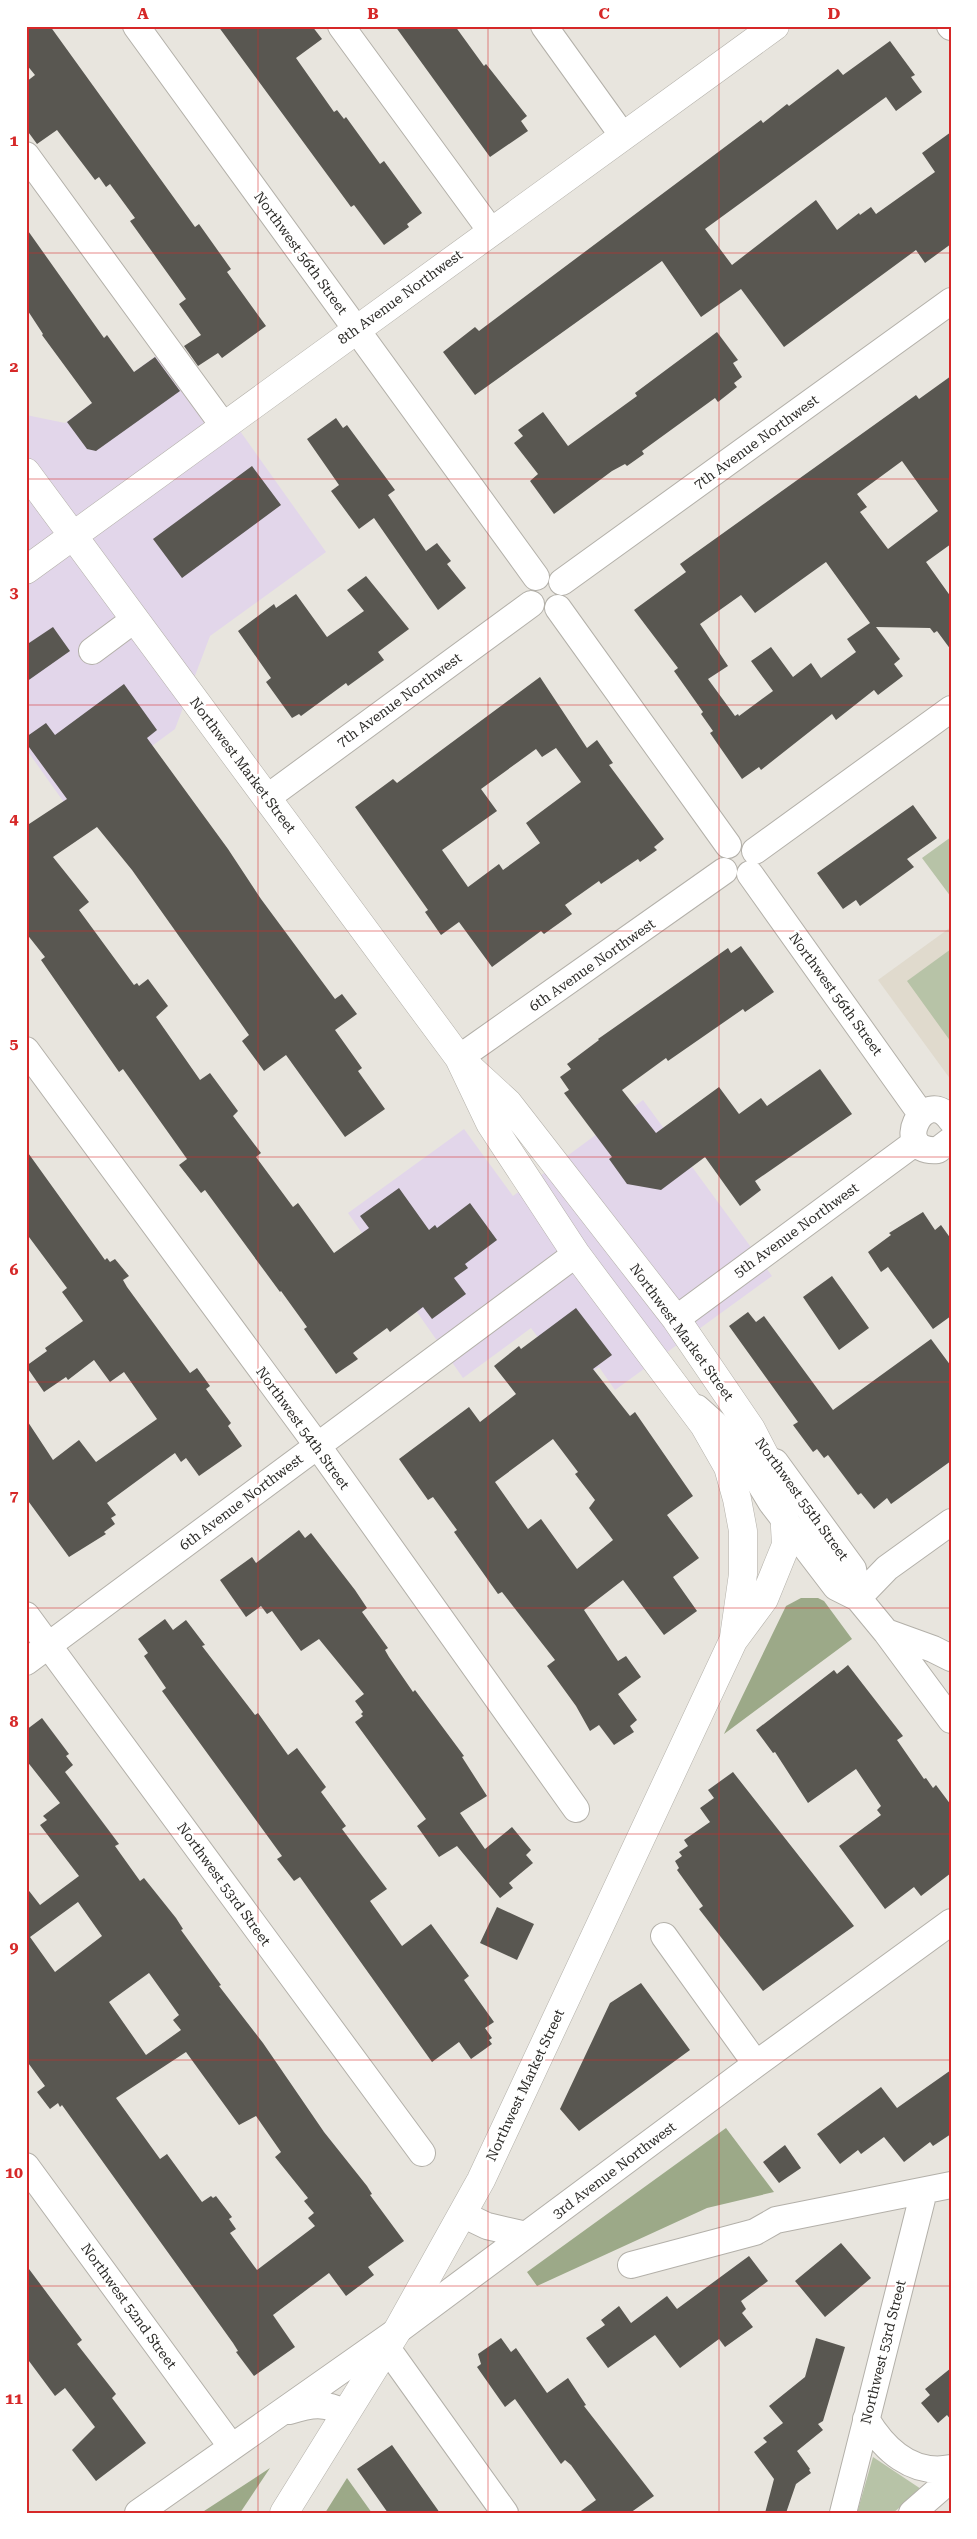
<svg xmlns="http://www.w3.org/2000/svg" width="977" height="2539" viewBox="0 0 977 2539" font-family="'Roboto Serif',serif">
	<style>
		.commercial { fill: #e2d6ea }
		.built { fill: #e0dacd }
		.green { fill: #b7c3a7 }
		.forest { fill: #9ca988 }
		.building { fill: #595751; fill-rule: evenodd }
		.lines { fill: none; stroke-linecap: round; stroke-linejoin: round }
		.minor-casing { stroke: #b3b0a9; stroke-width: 28 }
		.major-casing { stroke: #b3b0a9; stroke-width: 29 }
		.minor { stroke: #fff; stroke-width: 26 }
		.major { stroke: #fff; stroke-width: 28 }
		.grid { fill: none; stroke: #d62828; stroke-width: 1; stroke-opacity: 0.55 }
		.labels { text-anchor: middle; stroke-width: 5; stroke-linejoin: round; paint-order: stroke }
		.street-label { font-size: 14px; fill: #2d2c29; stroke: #fff }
		.neatline { fill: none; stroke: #d62828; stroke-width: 2 }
		.grid-label { font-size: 16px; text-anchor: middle; font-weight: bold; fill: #d62828 }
	</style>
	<rect width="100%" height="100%" fill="#e8e5de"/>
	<!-- commercial -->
	<path class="commercial" d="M 176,341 L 326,552 L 210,636 L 175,729 L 68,808 L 26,749 L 26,415 L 65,423 Z
		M 643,1100 L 772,1276 L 615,1390 L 599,1367 L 574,1385 L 531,1328 L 463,1378 L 348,1213 L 464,1129 L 513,1196 Z"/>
	<!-- built -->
	<path class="built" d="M 951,927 L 951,1080 L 878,980 Z"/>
	<!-- green -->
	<path class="green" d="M 951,837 L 951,897 L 922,858 Z
		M 951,949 L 951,1042 L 907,981 Z
		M 873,2457 L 921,2489 L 893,2513 L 857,2513 Z"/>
	<!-- forest -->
	<path class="forest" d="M 801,1598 L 818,1598 L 824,1601 L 852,1639 L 724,1734 L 786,1606 Z
		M 726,2128 L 774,2192 L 707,2208 L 537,2286 L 527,2272 Z
		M 270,2468 L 240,2513 L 201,2513 Z
		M 347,2478 L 372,2513 L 325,2513 Z"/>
	<!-- building -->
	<path class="building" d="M 26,26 L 50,26 L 195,227 L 199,224 L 231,269 L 227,272 L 266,326 L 222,358 L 218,353 L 198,366 L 184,346 L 201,335 L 179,304 L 186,299 L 130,221 L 135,218 L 110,184 L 106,187 L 99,177 L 95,180 L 57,130 L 37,144 L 26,129 L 26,82 L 35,75 L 26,64 Z
		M 218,26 L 312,26 L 322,39 L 296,58 L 334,112 L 337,110 L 344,119 L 346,117 L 380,164 L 384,161 L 422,213 L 407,224 L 409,227 L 384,245 L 354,205 L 351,207 Z
		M 395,26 L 455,26 L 484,66 L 486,64 L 527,116 L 521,121 L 528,131 L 490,157 Z
		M 890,41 L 915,75 L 911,77 L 922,92 L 896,111 L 886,97 L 705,229 L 732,265 L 816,200 L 837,230 L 859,213 L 860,215 L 871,207 L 876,214 L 935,172 L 922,153 L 951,132 L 951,244 L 925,263 L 916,250 L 784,347 L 741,289 L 701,317 L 662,261 L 475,395 L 443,352 L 475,327 L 479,331 L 761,120 L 763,123 L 787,104 L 789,106 L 838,69 L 843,75 Z
		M 26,228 L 104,338 L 107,335 L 134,372 L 155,357 L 180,391 L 96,451 L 87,449 L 67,422 L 92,403 L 42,335 L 43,334 L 26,308 Z
		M 717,332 L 738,360 L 733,363 L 742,377 L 734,383 L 737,387 L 718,402 L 715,398 L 642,451 L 644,454 L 627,466 L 625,464 L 612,471 L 554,514 L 530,481 L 538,474 L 514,443 L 523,436 L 518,430 L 543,412 L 568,446 L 637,396 L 635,393 Z
		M 951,376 L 951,544 L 926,562 L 951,597 L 951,650 L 937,631 L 934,633 L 930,628 L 876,627 L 900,659 L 894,664 L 903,676 L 878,695 L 874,690 L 836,720 L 832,714 L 761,770 L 759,767 L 742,779 L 710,733 L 713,731 L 701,714 L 703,712 L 674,671 L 678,668 L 634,610 L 686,572 L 680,564 L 916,395 L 919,399 ZM 902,461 L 938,511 L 888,549 L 860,512 L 867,507 L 857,494 ZM 826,562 L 870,623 L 847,639 L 856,652 L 821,678 L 811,663 L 793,677 L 771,647 L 751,661 L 773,691 L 739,716 L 738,714 L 735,716 L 708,679 L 728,666 L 700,624 L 741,595 L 755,613 Z
		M 336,418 L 343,428 L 347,425 L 395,490 L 388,495 L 426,551 L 437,543 L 451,561 L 447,564 L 466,588 L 438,610 L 374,518 L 359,529 L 331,491 L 339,485 L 307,439 Z
		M 252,466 L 281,505 L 182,578 L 153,539 Z
		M 366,576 L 409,629 L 378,652 L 384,660 L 348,686 L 346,683 L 301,716 L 299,714 L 292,718 L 266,682 L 271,678 L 238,631 L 274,604 L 276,608 L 296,594 L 327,637 L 364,611 L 347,590 Z
		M 53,627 L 70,651 L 26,682 L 26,645 Z
		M 540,677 L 587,748 L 597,740 L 613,763 L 609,765 L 664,839 L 654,847 L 657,850 L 640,862 L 638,859 L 601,884 L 599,881 L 565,905 L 572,914 L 544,934 L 541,931 L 492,967 L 459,922 L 441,935 L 425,912 L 428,910 L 355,807 L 393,779 L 397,783 ZM 556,748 L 581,782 L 526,823 L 540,843 L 503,870 L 499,864 L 468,887 L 442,850 L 497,811 L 481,789 L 536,749 L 542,757 Z
		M 124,684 L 157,730 L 147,738 L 228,849 L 261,899 L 335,999 L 342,994 L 357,1014 L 335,1030 L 362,1068 L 358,1071 L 385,1109 L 345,1137 L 286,1055 L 264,1071 L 242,1041 L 249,1035 L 235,1015 L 132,870 L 97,827 L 53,857 L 89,902 L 79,910 L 134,985 L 137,983 L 139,986 L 148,979 L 168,1006 L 156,1017 L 200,1080 L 210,1073 L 238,1111 L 233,1116 L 261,1153 L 256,1157 L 293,1207 L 298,1203 L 334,1253 L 369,1228 L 360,1216 L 399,1188 L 429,1230 L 435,1225 L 437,1228 L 470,1203 L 497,1240 L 465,1264 L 468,1268 L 454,1278 L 466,1294 L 432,1319 L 423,1307 L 390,1332 L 387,1328 L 353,1353 L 358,1359 L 336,1374 L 304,1329 L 307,1327 L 281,1291 L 280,1292 L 205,1190 L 201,1193 L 179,1165 L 187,1159 L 123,1069 L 119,1072 L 41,960 L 45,957 L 26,933 L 26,826 L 67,799 L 26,743 L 26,737 L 46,723 L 55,735 Z
		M 913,805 L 937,838 L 907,859 L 914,867 L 860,906 L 856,900 L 843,909 L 817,873 Z
		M 741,946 L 774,992 L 745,1012 L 743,1009 L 668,1061 L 666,1058 L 622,1090 L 656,1133 L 719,1087 L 739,1114 L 761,1098 L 767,1106 L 820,1069 L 852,1114 L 755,1181 L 761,1190 L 740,1206 L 705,1157 L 661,1190 L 627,1184 L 609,1159 L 612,1157 L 564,1093 L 569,1090 L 560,1077 L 571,1069 L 567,1064 L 599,1040 L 598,1039 L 728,948 L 731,953 Z
		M 26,1150 L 105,1260 L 107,1258 L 110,1262 L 115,1259 L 129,1276 L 123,1280 L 127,1287 L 190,1373 L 197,1368 L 210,1386 L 206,1389 L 231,1423 L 228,1426 L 242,1446 L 199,1476 L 186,1458 L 181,1462 L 175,1453 L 107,1503 L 116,1515 L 111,1518 L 115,1524 L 104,1532 L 106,1534 L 69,1557 L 26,1498 L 26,1419 L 53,1460 L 79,1440 L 96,1462 L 157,1419 L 124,1372 L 110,1382 L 94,1360 L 68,1380 L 66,1377 L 44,1392 L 26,1366 L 47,1351 L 45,1348 L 83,1321 L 62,1292 L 67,1288 L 26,1233 Z
		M 923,1212 L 935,1230 L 941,1225 L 951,1239 L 951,1316 L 933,1329 L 888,1267 L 881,1272 L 868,1252 L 891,1235 L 889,1233 Z
		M 832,1276 L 869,1328 L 839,1350 L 803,1297 Z
		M 576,1308 L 612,1355 L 593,1369 L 630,1416 L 635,1412 L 693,1496 L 667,1515 L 699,1558 L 673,1577 L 697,1611 L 664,1635 L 623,1580 L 584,1610 L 618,1661 L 626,1656 L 641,1677 L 618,1694 L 637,1720 L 630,1726 L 634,1732 L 614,1745 L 599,1725 L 590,1731 L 576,1706 L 547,1666 L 555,1660 L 502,1592 L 498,1594 L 454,1532 L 457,1530 L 433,1497 L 428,1500 L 399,1459 L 469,1407 L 480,1422 L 516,1394 L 494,1366 L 519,1346 L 521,1349 ZM 553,1439 L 578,1472 L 575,1474 L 595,1500 L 589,1508 L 613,1540 L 577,1569 L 541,1519 L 528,1529 L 495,1482 Z
		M 748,1312 L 756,1322 L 764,1316 L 833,1410 L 931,1339 L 951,1366 L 951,1461 L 891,1504 L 887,1498 L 874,1509 L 861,1493 L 858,1495 L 828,1455 L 824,1458 L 817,1449 L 813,1452 L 793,1425 L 798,1422 L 729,1326 Z
		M 299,1530 L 305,1538 L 311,1533 L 355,1590 L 367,1608 L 362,1612 L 388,1648 L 385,1650 L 389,1657 L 413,1692 L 415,1690 L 464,1756 L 462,1757 L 487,1796 L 460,1813 L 485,1849 L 512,1827 L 531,1850 L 526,1855 L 533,1863 L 509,1883 L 513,1888 L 500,1898 L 457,1846 L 439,1857 L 417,1826 L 426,1819 L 355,1722 L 363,1716 L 361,1714 L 363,1712 L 355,1701 L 364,1694 L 319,1639 L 301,1651 L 272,1611 L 267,1614 L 261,1606 L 246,1617 L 220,1580 L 252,1557 L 256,1563 Z
		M 165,1619 L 173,1630 L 186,1620 L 205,1645 L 202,1646 L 255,1715 L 258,1713 L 288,1755 L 297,1748 L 326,1787 L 321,1792 L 346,1826 L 342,1829 L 387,1889 L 370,1901 L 402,1946 L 431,1924 L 469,1976 L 464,1980 L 494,2022 L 485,2028 L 492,2038 L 489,2040 L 492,2044 L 471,2059 L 459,2042 L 432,2062 L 300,1877 L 294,1881 L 277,1859 L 282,1856 L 162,1691 L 166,1688 L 144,1656 L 148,1653 L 138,1639 Z
		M 848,1665 L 903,1736 L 897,1740 L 924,1779 L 926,1778 L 933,1788 L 936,1785 L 951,1805 L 951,1873 L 921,1896 L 914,1887 L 885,1909 L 839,1846 L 881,1815 L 877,1810 L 881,1806 L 856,1769 L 808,1803 L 775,1752 L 773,1753 L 756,1730 L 834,1670 L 837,1674 Z
		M 42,1718 L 69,1754 L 66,1756 L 73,1765 L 65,1772 L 119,1844 L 115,1846 L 140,1881 L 144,1878 L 176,1918 L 183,1929 L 181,1930 L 221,1985 L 219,1986 L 263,2043 L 324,2132 L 367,2186 L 372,2194 L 370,2195 L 404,2241 L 368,2267 L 374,2275 L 346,2296 L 329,2273 L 273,2315 L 295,2347 L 254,2376 L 236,2352 L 238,2351 L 233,2343 L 62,2105 L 60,2107 L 58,2103 L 50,2109 L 37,2092 L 45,2086 L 26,2060 L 26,1887 L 40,1905 L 79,1876 L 40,1825 L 47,1820 L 43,1816 L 60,1803 L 26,1760 L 26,1730 ZM 78,1902 L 102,1936 L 55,1972 L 30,1937 ZM 149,1973 L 179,2015 L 173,2020 L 181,2030 L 146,2055 L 109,2002 ZM 186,2052 L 239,2125 L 256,2116 L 281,2152 L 275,2157 L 308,2198 L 304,2201 L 314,2213 L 308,2218 L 315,2226 L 257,2270 L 230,2233 L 236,2229 L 229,2219 L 232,2217 L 216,2196 L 213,2198 L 211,2196 L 202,2202 L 167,2154 L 160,2159 L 116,2098 Z
		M 733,1772 L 854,1926 L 763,1991 L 699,1909 L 703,1906 L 677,1870 L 679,1868 L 675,1861 L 682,1856 L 679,1852 L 688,1846 L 684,1840 L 710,1822 L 700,1808 L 714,1798 L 708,1790 Z
		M 497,1907 L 534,1924 L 517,1960 L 480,1943 Z
		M 641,1983 L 690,2050 L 579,2131 L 560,2109 L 610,2003 Z
		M 951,2070 L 951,2134 L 933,2146 L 930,2142 L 904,2162 L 884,2137 L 861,2154 L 858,2150 L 840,2164 L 817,2134 L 881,2087 L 897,2108 Z
		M 785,2145 L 801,2168 L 779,2183 L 763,2162 Z
		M 841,2243 L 871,2278 L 825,2317 L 795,2281 Z
		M 749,2256 L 768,2281 L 741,2301 L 746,2309 L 742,2313 L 753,2327 L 725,2347 L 719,2339 L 680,2368 L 655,2335 L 608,2368 L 586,2338 L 605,2325 L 601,2320 L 619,2306 L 631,2323 L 667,2296 L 677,2309 Z
		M 26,2265 L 82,2340 L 77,2344 L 116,2394 L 112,2398 L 146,2443 L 96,2481 L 72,2450 L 95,2427 L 65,2388 L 55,2396 L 26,2357 Z
		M 501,2338 L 511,2352 L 516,2348 L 547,2393 L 568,2378 L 586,2405 L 584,2406 L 654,2496 L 630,2513 L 578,2513 L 596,2500 L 571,2465 L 565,2460 L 561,2464 L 515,2399 L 505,2407 L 477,2367 L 481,2364 L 478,2354 Z
		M 816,2338 L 845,2347 L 823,2421 L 818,2424 L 823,2430 L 797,2451 L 810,2469 L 809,2470 L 811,2473 L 796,2484 L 786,2513 L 765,2513 L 774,2479 L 754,2452 L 767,2442 L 763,2438 L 783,2423 L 769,2406 L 805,2377 Z
		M 951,2368 L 951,2420 L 947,2415 L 938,2423 L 921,2403 L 930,2395 L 925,2389 Z
		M 392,2445 L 440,2513 L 388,2513 L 357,2469 Z"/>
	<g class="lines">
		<defs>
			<path id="minor" d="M 136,26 L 536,577
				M 341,26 L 491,231
				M 544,26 L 623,136
				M 950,26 L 951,27
				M 26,155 L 223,425
				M 562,582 L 951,301
				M 558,608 L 728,845
				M 92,651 L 135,619
				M 268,797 L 531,604
				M 755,851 L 951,709
				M 750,874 L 921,1114
				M 26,1050 L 317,1445 L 576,1809
				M 459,1058 L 724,871
				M 951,1120 C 924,1083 889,1154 938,1150 L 951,1140
				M 676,1319 L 916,1142
				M 697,1408 L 734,1441 L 771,1502 L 836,1587 L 858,1598 L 886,1632 L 951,1720
				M 775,1462 L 853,1569 L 858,1598
				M 858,1598 L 887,1568 L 951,1522
				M 26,1615 L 422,2153
				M 886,1632 L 933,1649 L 951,1658
				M 26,1662 L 576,1254
				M 664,1936 L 756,2064
				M 26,2166 L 231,2446
				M 462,2214 L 487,2226 L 526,2235
				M 631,2265 L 755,2232 L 776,2220 L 951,2185
				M 387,2348 L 505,2513
				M 289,2411 C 312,2404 324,2402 346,2413
				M 866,2419 C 884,2449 912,2476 951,2468
				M 138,2513 L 397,2331 L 756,2064 L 951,1922
				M 843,2513 L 924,2191
				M 912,2513 L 951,2479"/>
			<path id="major" d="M 26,472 L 459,1058 L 490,1123 L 576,1254 L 704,1425 L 728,1467 L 737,1499 L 743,1531 L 743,1574 L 734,1637
				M 26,570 L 775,26
				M 284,2513 L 397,2331 L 481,2180 L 733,1641 L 764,1599 L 786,1545 L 783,1491 L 751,1429 L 676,1319 L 508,1103 L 459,1058"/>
		</defs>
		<!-- minor casing -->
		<use href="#minor" class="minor-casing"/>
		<!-- major casing -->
		<use href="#major" class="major-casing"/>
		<!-- minor -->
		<use href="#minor" class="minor"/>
		<!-- major -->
		<use href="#major" class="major"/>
	</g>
	<!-- grid -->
	<path class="grid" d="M 258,26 L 258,2513M 488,26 L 488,2513M 719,26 L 719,2513M 26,253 L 951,253M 26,479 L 951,479M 26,705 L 951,705M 26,931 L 951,931M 26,1157 L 951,1157M 26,1382 L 951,1382M 26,1608 L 951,1608M 26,1834 L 951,1834M 26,2060 L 951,2060M 26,2286 L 951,2286"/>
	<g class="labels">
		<!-- street labels -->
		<g class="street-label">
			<text transform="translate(301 253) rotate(54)" y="5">Northwest 56th Street</text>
			<text transform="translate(400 297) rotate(-36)" y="5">8th Avenue Northwest</text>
			<text transform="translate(756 442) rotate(-36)" y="5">7th Avenue Northwest</text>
			<text transform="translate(399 700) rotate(-36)" y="5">7th Avenue Northwest</text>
			<text transform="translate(243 765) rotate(53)" y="5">Northwest Market Street</text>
			<text transform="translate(592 965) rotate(-35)" y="5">6th Avenue Northwest</text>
			<text transform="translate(836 994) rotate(54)" y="5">Northwest 56th Street</text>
			<text transform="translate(796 1230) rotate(-36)" y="5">5th Avenue Northwest</text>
			<text transform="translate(682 1332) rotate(54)" y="5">Northwest Market Street</text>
			<text transform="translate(303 1428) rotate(54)" y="5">Northwest 54th Street</text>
			<text transform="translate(802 1499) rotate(54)" y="5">Northwest 55th Street</text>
			<text transform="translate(241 1502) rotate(-37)" y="5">6th Avenue Northwest</text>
			<text transform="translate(224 1884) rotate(54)" y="5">Northwest 53rd Street</text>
			<text transform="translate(525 2085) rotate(-65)" y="5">Northwest Market Street</text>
			<text transform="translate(614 2170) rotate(-37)" y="5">3rd Avenue Northwest</text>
			<text transform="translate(129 2306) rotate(54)" y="5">Northwest 52nd Street</text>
			<text transform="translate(883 2352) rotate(-76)" y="5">Northwest 53rd Street</text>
		</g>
	</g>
	<!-- border -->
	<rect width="977" height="2539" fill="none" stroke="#ffffff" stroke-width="55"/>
	<rect x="28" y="28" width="922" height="2484" class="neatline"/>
	<g class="grid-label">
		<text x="143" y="19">A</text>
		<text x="373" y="19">B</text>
		<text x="604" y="19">C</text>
		<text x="834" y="19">D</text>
		<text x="14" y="146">1</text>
		<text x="14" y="372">2</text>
		<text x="14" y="598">3</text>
		<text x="14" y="824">4</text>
		<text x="14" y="1049">5</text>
		<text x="14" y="1275">6</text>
		<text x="14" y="1501">7</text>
		<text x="14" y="1727">8</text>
		<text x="14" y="1953">9</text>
		<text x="14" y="2178">10</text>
		<text x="14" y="2404">11</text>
	</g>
</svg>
